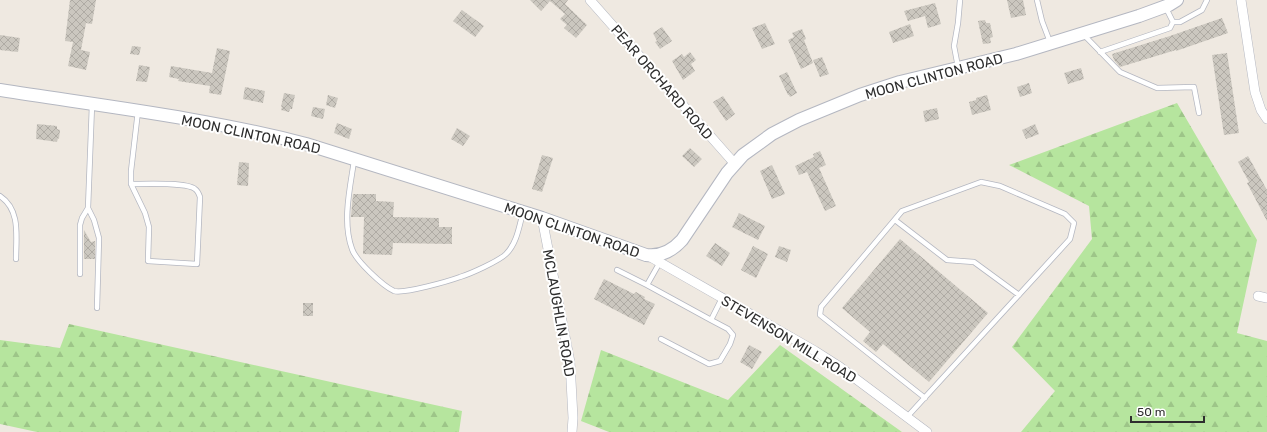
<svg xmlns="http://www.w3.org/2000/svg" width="1267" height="432" viewBox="0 0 1267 432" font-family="Rubik,sans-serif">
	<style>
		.forest { fill: url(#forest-firs) }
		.building { fill: url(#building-cross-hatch) }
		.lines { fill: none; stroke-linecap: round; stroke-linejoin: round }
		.service-casing { stroke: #b4b7c1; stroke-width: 6 }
		.minor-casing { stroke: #b4b7c1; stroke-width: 10 }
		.tertiary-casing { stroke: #b4b7c1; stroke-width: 14 }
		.service { stroke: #fff; stroke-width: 4.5 }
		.minor { stroke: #fff; stroke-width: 9 }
		.tertiary { stroke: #fff; stroke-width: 12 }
		.labels { text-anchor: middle; stroke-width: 4; stroke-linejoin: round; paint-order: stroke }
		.street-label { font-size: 14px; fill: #2e2e2e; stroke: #fff }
	</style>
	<defs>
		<pattern id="forest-firs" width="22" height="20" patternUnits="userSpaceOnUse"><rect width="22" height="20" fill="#b6e59e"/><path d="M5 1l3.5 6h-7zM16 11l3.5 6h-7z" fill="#9dc588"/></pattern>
		<pattern id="building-cross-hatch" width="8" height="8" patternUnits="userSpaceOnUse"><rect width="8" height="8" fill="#cbc7bf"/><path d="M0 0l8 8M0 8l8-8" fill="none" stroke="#afaba4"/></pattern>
	</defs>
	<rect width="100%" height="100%" fill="#efe9e1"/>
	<!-- forest -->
	<path class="forest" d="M 1177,103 L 1257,240 L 1237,333 L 1267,341 L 1267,432 L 1021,432 L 1055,391 L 1012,347 L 1092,239 L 1089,206 L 1009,165 Z
		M 69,324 L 462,411 L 459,432 L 37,432 L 0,424 L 0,340 L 60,348 Z
		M 780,345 L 902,432 L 609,432 L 581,421 L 601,350 L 728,400 Z"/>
	<!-- building -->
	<path class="building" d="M 70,0 L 96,0 L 92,24 L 86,23 L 81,50 L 90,52 L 86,70 L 68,66 L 73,42 L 65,41 Z
		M 530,0 L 568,0 L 565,4 L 587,25 L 576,38 L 564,28 L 567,25 L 560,19 L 565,14 L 550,1 L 541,11 Z
		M 1007,0 L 1023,0 L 1026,15 L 1011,18 Z
		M 935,3 L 941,24 L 928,28 L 925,16 L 908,21 L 904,11 Z
		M 462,10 L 484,26 L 475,37 L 453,21 Z
		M 1222,18 L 1228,33 L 1176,51 L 1176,50 L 1120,67 L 1114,60 L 1112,54 L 1170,36 Z
		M 985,20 L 986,23 L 990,23 L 993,37 L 990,38 L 991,43 L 983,44 L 978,21 Z
		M 765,23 L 775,44 L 762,49 L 752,28 Z
		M 910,24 L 914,36 L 893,43 L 889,32 Z
		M 662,27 L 672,41 L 660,49 L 655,42 L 657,41 L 653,33 Z
		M 802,29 L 806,39 L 804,40 L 813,63 L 801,69 L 788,40 L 794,37 L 792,33 Z
		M 0,35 L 20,38 L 18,52 L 0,50 Z
		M 132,46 L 141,47 L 139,55 L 130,54 Z
		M 217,48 L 230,51 L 221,95 L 209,93 L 210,86 L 178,81 L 179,79 L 169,77 L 171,66 L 212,73 Z
		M 690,52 L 696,60 L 691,64 L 695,71 L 683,80 L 672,61 L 682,54 L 684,57 Z
		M 1227,53 L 1239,133 L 1224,135 L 1212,55 Z
		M 822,57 L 829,74 L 820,77 L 813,60 Z
		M 139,65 L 150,67 L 147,82 L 136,81 Z
		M 1081,68 L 1084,79 L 1068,84 L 1064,73 Z
		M 787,72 L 797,93 L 790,97 L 789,95 L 788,95 L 779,76 Z
		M 1029,83 L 1032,93 L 1020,97 L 1017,87 Z
		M 245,87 L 265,91 L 263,103 L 243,99 Z
		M 284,93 L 295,95 L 292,109 L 290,109 L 289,112 L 281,110 L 282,107 L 281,107 Z
		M 328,95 L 338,98 L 335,108 L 326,105 Z
		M 987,95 L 991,110 L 972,115 L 969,102 L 976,100 L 976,98 Z
		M 723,96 L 735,114 L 726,121 L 713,102 Z
		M 313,107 L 325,109 L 323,119 L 311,116 Z
		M 937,108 L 939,119 L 925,122 L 923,111 Z
		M 337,123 L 352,129 L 349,139 L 334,133 Z
		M 37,124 L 57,126 L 57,129 L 60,130 L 59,139 L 58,138 L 57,142 L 36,139 Z
		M 1035,124 L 1039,134 L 1026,139 L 1022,130 Z
		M 457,128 L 470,136 L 463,146 L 451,139 Z
		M 690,148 L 702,159 L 694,167 L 682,156 Z
		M 820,151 L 826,165 L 819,168 L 836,206 L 825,211 L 807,172 L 799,175 L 795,166 L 814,157 L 813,154 Z
		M 542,155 L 553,158 L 542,192 L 532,189 Z
		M 1248,156 L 1267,190 L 1267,221 L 1247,183 L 1249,182 L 1238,162 Z
		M 239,162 L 249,163 L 248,186 L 237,185 Z
		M 772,165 L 785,194 L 772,199 L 760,171 Z
		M 353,194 L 376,194 L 376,201 L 394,202 L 393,217 L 439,218 L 439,227 L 452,227 L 452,244 L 393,243 L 392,255 L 363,254 L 364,217 L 351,217 Z
		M 739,213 L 765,226 L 758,240 L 732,227 Z
		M 84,230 L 91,242 L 95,241 L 95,259 L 84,259 Z
		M 900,239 L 988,313 L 929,382 L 883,344 L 876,352 L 863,341 L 870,332 L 842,308 Z
		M 715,243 L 730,253 L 722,266 L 706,256 Z
		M 753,246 L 768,254 L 756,278 L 741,270 Z
		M 779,246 L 791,250 L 787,262 L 775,257 Z
		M 604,279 L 634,294 L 636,292 L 645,297 L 644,299 L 655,304 L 644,325 L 594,299 Z
		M 303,303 L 313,303 L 313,316 L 303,316 Z
		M 749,345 L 762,352 L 752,369 L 740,362 Z"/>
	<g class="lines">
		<defs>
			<path id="service" d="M 1037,0 L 1042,21 L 1050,42
				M 1173,22 L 1180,22 L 1202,10 L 1207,0
				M 1083,34 L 1120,72 L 1157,88 L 1194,87 L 1199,113
				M 1100,52 L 1170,28 L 1173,22 L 1166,8
				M 958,67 L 954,46 L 958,23 L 960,0
				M 92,105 L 88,208 L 94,220 L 99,238 L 97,308
				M 354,161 C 350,188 342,222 352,249 C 356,261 383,286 394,291 C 404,294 449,281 460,277 C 470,274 499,261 506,254 C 517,243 519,227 523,212
				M 131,184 C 144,184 186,182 195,189 C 198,191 199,194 200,197 L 197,264 L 148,261 L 149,227 L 145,213 L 131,184 L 131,171 L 138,111
				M 0,196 C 21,210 16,237 16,259
				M 895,220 L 947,260 L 974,262 L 1019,295
				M 617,270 L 647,285 L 660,262
				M 80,274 L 80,225 L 82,218 L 88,208
				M 647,285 L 711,320 L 722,298
				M 661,339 L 709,364 L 720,361 L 730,344 L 733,335 L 728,329 L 711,320
				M 907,417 L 1070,239 L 1074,223 L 1065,214 L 1000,186 L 981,182 L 902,211 L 821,307 L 820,315 L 925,398"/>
			<path id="minor" d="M 590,0 L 735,164
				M 1241,0 L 1255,92 L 1261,110 L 1267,119
				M 542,218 L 570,362 L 573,418 L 572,432
				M 647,255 L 815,351 L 840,367 L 927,432
				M 1258,296 L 1267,298"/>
			<path id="tertiary" d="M 0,90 C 102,106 206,118 306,144 L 542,218 L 646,255 C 661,257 672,251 682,240 L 727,173 L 743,155 L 772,134 L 799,120 L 860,95 L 900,82 L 1016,54 L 1139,16 L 1169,5 L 1177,0"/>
		</defs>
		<!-- service casing -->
		<use href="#service" class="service-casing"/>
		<!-- minor casing -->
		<use href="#minor" class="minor-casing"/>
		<!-- tertiary casing -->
		<use href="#tertiary" class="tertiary-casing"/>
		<!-- service -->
		<use href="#service" class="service"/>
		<!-- minor -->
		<use href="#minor" class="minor"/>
		<!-- tertiary -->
		<use href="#tertiary" class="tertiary"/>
	</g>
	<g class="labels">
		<!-- street labels -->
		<g class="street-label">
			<text transform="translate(934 76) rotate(-15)" y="5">MOON CLINTON ROAD</text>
			<text transform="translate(662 82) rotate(49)" y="5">PEAR ORCHARD ROAD</text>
			<text transform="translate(251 134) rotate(12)" y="5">MOON CLINTON ROAD</text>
			<text transform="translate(572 230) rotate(19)" y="5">MOON CLINTON ROAD</text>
			<text transform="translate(559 313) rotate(80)" y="5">MCLAUGHLIN ROAD</text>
			<text transform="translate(789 339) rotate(31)" y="5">STEVENSON MILL ROAD</text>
		</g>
	</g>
	<!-- scale -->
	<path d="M1131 416v6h73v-6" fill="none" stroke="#2e2e2e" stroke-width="2"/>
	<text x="1137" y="416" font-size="12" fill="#2e2e2e" stroke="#ffffff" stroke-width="3" paint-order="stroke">50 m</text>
</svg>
